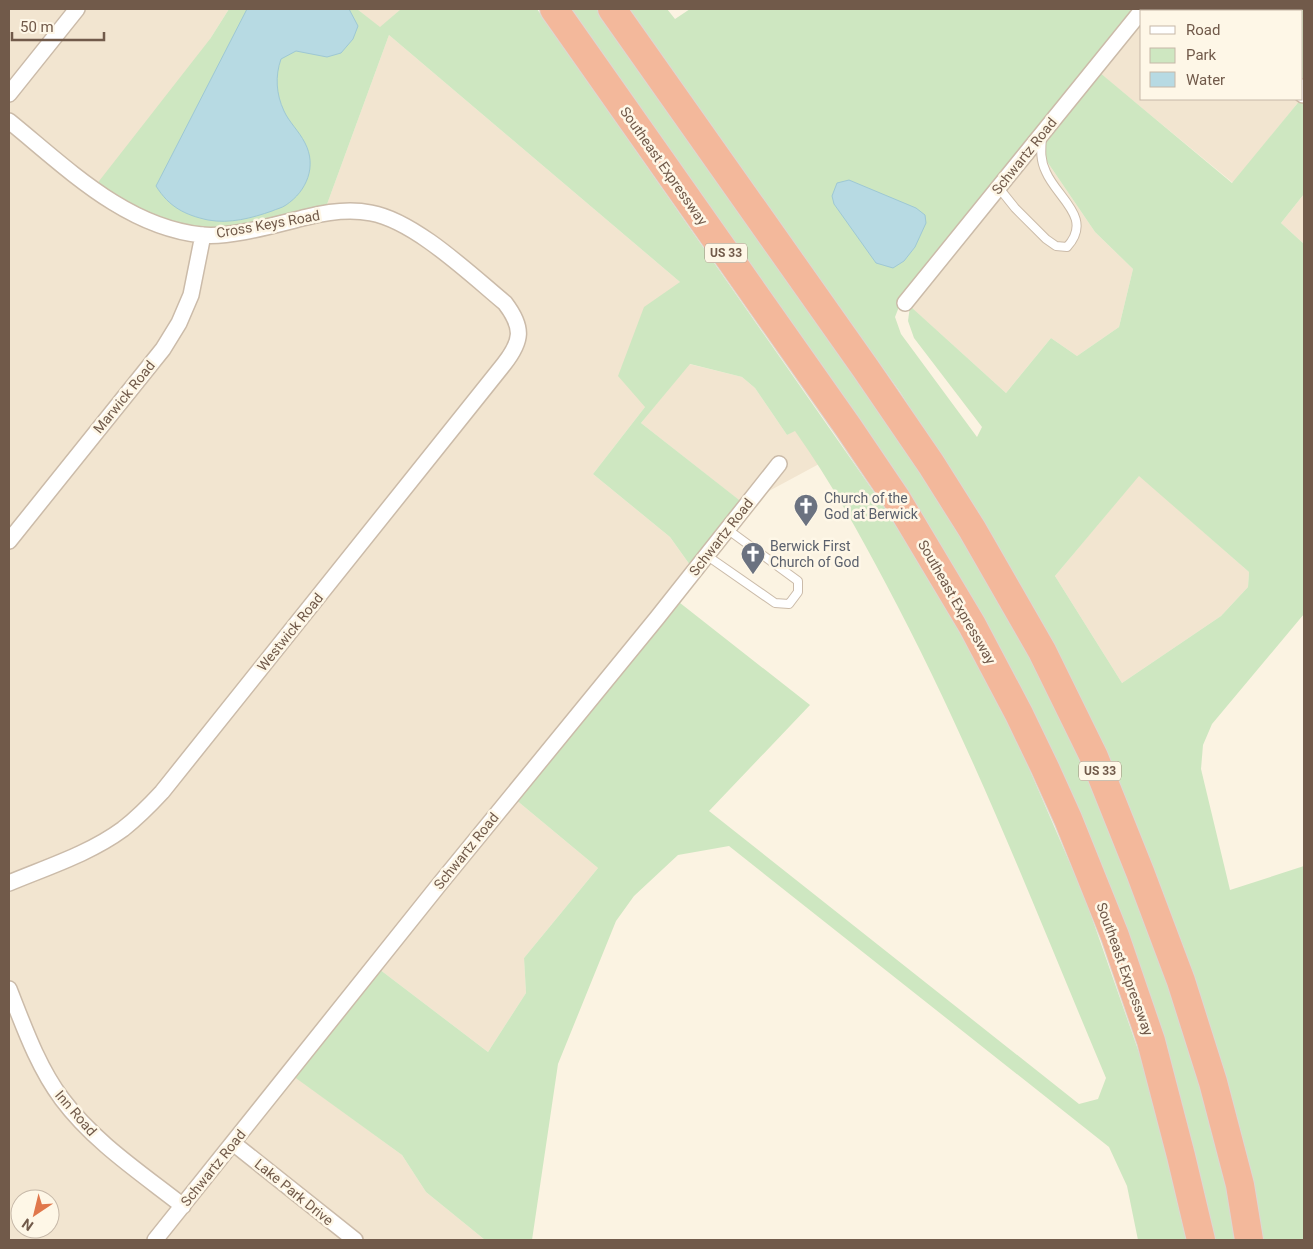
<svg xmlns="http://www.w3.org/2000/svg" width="1313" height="1249" viewBox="0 0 1313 1249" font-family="Roboto,sans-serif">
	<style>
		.residential { fill: #f2e5d0; fill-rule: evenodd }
		.green { fill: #cee7c1; fill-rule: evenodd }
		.water { fill: #b7dae3; stroke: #9ec8d4 }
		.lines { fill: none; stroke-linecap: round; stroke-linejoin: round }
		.lane-casing { stroke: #cbbba9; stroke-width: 10 }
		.street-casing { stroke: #cbbba9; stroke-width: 18 }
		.secondary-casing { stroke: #d0bda9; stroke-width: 24 }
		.highway-casing { stroke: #ddd7d4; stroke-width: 30 }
		.lane { stroke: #fff; stroke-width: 8 }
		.street { stroke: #fff; stroke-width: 15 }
		.secondary { stroke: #fff; stroke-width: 21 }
		.highway { stroke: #f3b89b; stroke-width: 28 }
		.labels { text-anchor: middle; stroke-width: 5; stroke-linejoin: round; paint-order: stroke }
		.shield { fill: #fef7e7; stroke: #9b8979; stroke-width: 1 }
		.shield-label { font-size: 12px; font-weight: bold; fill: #715a4a }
		.street-label { font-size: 14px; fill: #715a4a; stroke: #fef7e7 }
		.worship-label { font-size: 14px; fill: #5b616d; stroke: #fef7e7; text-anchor: start }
	</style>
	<rect width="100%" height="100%" fill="#fbf3e2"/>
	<!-- residential -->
	<path class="residential" d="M 9,9 L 229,9 L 210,39 L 326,207 L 389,35 L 680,282 L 645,407 L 593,474 L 670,537 L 690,565 L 515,799 L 598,868 L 524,958 L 526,993 L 488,1052 L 379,969 L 294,1076 L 402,1155 L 426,1192 L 485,1240 L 9,1240 ZM 20,1199 L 50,1199 L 50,1229 L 20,1229 Z
		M 357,9 L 401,9 L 380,28 Z
		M 1138,9 L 1211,9 L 1214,11 L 1142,11 L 1142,99 L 1301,99 L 1233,183 L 1091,66 Z
		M 1045,136 L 1046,160 L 1095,232 L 1133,269 L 1119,327 L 1077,356 L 1051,338 L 1006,393 L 902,299 Z
		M 1304,194 L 1304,244 L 1281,223 Z
		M 689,364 L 742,377 L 755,388 L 787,435 L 795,430 L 819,464 L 758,497 L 749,508 L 641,423 Z
		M 1139,475 L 1249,572 L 1248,587 L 1221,616 L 1122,683 L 1055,576 Z"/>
	<!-- green -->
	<path class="green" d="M 229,9 L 357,9 L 380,27 L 401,9 L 537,9 L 890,515 L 969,647 L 1022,752 L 1085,898 L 1150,1084 L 1188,1240 L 1138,1240 L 1127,1186 L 1109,1147 L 729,846 L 678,855 L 634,896 L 616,921 L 558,1064 L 532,1240 L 485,1240 L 426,1192 L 402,1155 L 293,1076 L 379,969 L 488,1052 L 526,993 L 524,958 L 598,868 L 515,799 L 675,599 L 810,705 L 709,811 L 1079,1104 L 1098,1099 L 1106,1078 C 1036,912 971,743 886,584 C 858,531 829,479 795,431 L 787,435 L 755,388 L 742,377 L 690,364 L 641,423 L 743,503 L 690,565 L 670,537 L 593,474 L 645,407 L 618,376 L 644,307 L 680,282 L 389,35 L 326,207 L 247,226 L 208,229 L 178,224 L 149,214 L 96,185 L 210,39 Z
		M 564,9 L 600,9 L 923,469 L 1059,707 L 1107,812 L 1186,1028 L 1241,1240 L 1210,1240 L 1016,688 Z
		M 628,9 L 667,9 L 675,19 L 690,9 L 1138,9 L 902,299 L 895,317 L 901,334 L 977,437 L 982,427 L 914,338 L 908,321 L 910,306 L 1006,393 L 1051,338 L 1077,356 L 1119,327 L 1133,269 L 1095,232 L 1046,160 L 1045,136 L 1099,72 L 1232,183 L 1301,99 L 1304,98 L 1304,194 L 1281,223 L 1304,244 L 1304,614 L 1212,724 L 1203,745 L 1201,769 L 1230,890 L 1304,866 L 1304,1240 L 1261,1240 L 1231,1097 L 1161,887 L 1103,744 L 1013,572 L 900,392 ZM 1139,476 L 1249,572 L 1248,587 L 1221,616 L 1122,683 L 1055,576 Z
		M 1211,9 L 1304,9 L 1304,83 L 1302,81 L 1302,11 L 1214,11 Z"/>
	<!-- water -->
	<path class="water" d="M 247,9 L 349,9 L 358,26 L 353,39 L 341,53 L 327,57 L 296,51 L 281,59 C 275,76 276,94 284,111 C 289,122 299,131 305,143 C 317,166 307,191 286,205 C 282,208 276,209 272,211 C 252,218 230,224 208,220 C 185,215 169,207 156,186 Z
		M 849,180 L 916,208 L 925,215 L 926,223 L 915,247 L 904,261 L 893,268 L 876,263 L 834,204 L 832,196 L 837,183 Z"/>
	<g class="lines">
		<defs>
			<path id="lane" d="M 999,188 L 1015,208 L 1046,239 L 1056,246 L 1067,247 C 1094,218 1057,198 1046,172 C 1040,160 1041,150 1042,137
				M 706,555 L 775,603 L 789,604 L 798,592 L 798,581 L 727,529"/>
			<path id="street" d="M 9,94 L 77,9
				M 9,121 C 67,168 125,227 202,235 C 232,238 277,224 307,217 C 327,212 351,209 371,213 C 415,221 470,274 505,303 C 524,328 522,341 504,364 L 162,792 C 150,805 137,818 123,829 C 89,854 47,867 9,883
				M 905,303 L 1143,9
				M 9,541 L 163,349 L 179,323 L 191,295 L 203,235
				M 9,989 C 24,1027 38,1067 62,1099 C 94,1142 141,1173 183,1206
				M 233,1143 L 355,1240
				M 155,1240 L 438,886 L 657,618 L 779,464"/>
			<path id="secondary" d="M 1201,9 L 1204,11
				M 1302,90 L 1304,92"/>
			<path id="highway" d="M 554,9 L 848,427 L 896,498 L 972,625 L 1019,714 L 1045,768 L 1068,819 L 1115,936 L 1151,1041 L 1181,1156 L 1201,1240
				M 612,9 L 866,369 L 931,464 L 972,529 L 1042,651 L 1094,757 L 1140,872 L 1181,981 L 1213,1082 L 1240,1185 L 1249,1240"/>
		</defs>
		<!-- lane casing -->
		<use href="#lane" class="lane-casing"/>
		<!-- street casing -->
		<use href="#street" class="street-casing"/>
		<!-- secondary casing -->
		<use href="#secondary" class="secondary-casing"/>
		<!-- highway casing -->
		<use href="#highway" class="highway-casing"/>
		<!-- lane -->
		<use href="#lane" class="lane"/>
		<!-- street -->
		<use href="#street" class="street"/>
		<!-- secondary -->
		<use href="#secondary" class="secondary"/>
		<!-- highway -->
		<use href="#highway" class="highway"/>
	</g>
	<!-- icons -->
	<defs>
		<symbol id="church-pin" viewBox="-11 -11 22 30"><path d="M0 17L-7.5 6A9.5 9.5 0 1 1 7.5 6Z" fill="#6b7280" stroke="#fef7e7"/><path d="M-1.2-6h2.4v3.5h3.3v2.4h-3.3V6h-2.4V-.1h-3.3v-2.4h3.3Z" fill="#fff"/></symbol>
	</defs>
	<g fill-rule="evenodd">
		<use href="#church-pin" x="792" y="492" width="28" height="38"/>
		<use href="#church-pin" x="739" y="540" width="28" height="38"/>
	</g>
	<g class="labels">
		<!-- shield labels -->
		<g class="shield">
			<rect x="705" y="243.5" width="42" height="19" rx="4"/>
			<rect x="1079" y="761.5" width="42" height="19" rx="4"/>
		</g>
		<g class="shield-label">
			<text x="726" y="257">US 33</text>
			<text x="1100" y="775">US 33</text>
		</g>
		<!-- street labels -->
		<g class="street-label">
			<text transform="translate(1024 156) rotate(-51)" y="5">Schwartz Road</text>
			<text transform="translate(664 166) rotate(55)" y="5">Southeast Expressway</text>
			<text transform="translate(268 224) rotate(-10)" y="5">Cross Keys Road</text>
			<text transform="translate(124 397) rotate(-51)" y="5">Marwick Road</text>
			<text transform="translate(721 537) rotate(-52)" y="5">Schwartz Road</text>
			<text transform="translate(957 602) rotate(60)" y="5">Southeast Expressway</text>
			<text transform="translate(290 632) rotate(-51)" y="5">Westwick Road</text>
			<text transform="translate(466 851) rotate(-51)" y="5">Schwartz Road</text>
			<text transform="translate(1125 969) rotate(70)" y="5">Southeast Expressway</text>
			<text transform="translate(76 1113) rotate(49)" y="5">Inn Road</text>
			<text transform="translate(213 1168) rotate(-51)" y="5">Schwartz Road</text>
			<text transform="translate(294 1192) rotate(39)" y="5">Lake Park Drive</text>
		</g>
		<!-- worship labels -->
		<g class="worship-label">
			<text x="824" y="503">Church of the<tspan x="824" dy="16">God at Berwick</tspan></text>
			<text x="770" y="551">Berwick First<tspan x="770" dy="16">Church of God</tspan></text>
		</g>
	</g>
	<!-- border -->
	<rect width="1313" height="1249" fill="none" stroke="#715a4a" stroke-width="20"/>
	<!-- legend -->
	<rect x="1140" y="10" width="162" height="90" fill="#fef7e7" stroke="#c6b8a8"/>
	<rect x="1150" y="26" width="25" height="8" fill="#ffffff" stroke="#c6b8a8"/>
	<text x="1186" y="35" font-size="15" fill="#715a4a">Road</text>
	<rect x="1150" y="48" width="25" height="15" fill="#cee7c1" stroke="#c6b8a8"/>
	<text x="1186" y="60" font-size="15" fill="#715a4a">Park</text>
	<rect x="1150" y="72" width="25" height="15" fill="#b7dae3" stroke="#c6b8a8"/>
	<text x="1186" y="85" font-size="15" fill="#715a4a">Water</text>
	<!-- north arrow -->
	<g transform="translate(35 1214) rotate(215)"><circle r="24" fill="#fef7e7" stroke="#c6b8a8"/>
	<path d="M0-4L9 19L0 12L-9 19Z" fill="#e0774b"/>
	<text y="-8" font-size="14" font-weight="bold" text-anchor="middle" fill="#715a4a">N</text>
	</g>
	<!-- scale -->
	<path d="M12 32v8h92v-8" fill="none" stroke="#715a4a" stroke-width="2.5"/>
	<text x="20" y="32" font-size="15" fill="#715a4a" stroke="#fef7e7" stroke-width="4" paint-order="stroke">50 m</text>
</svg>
